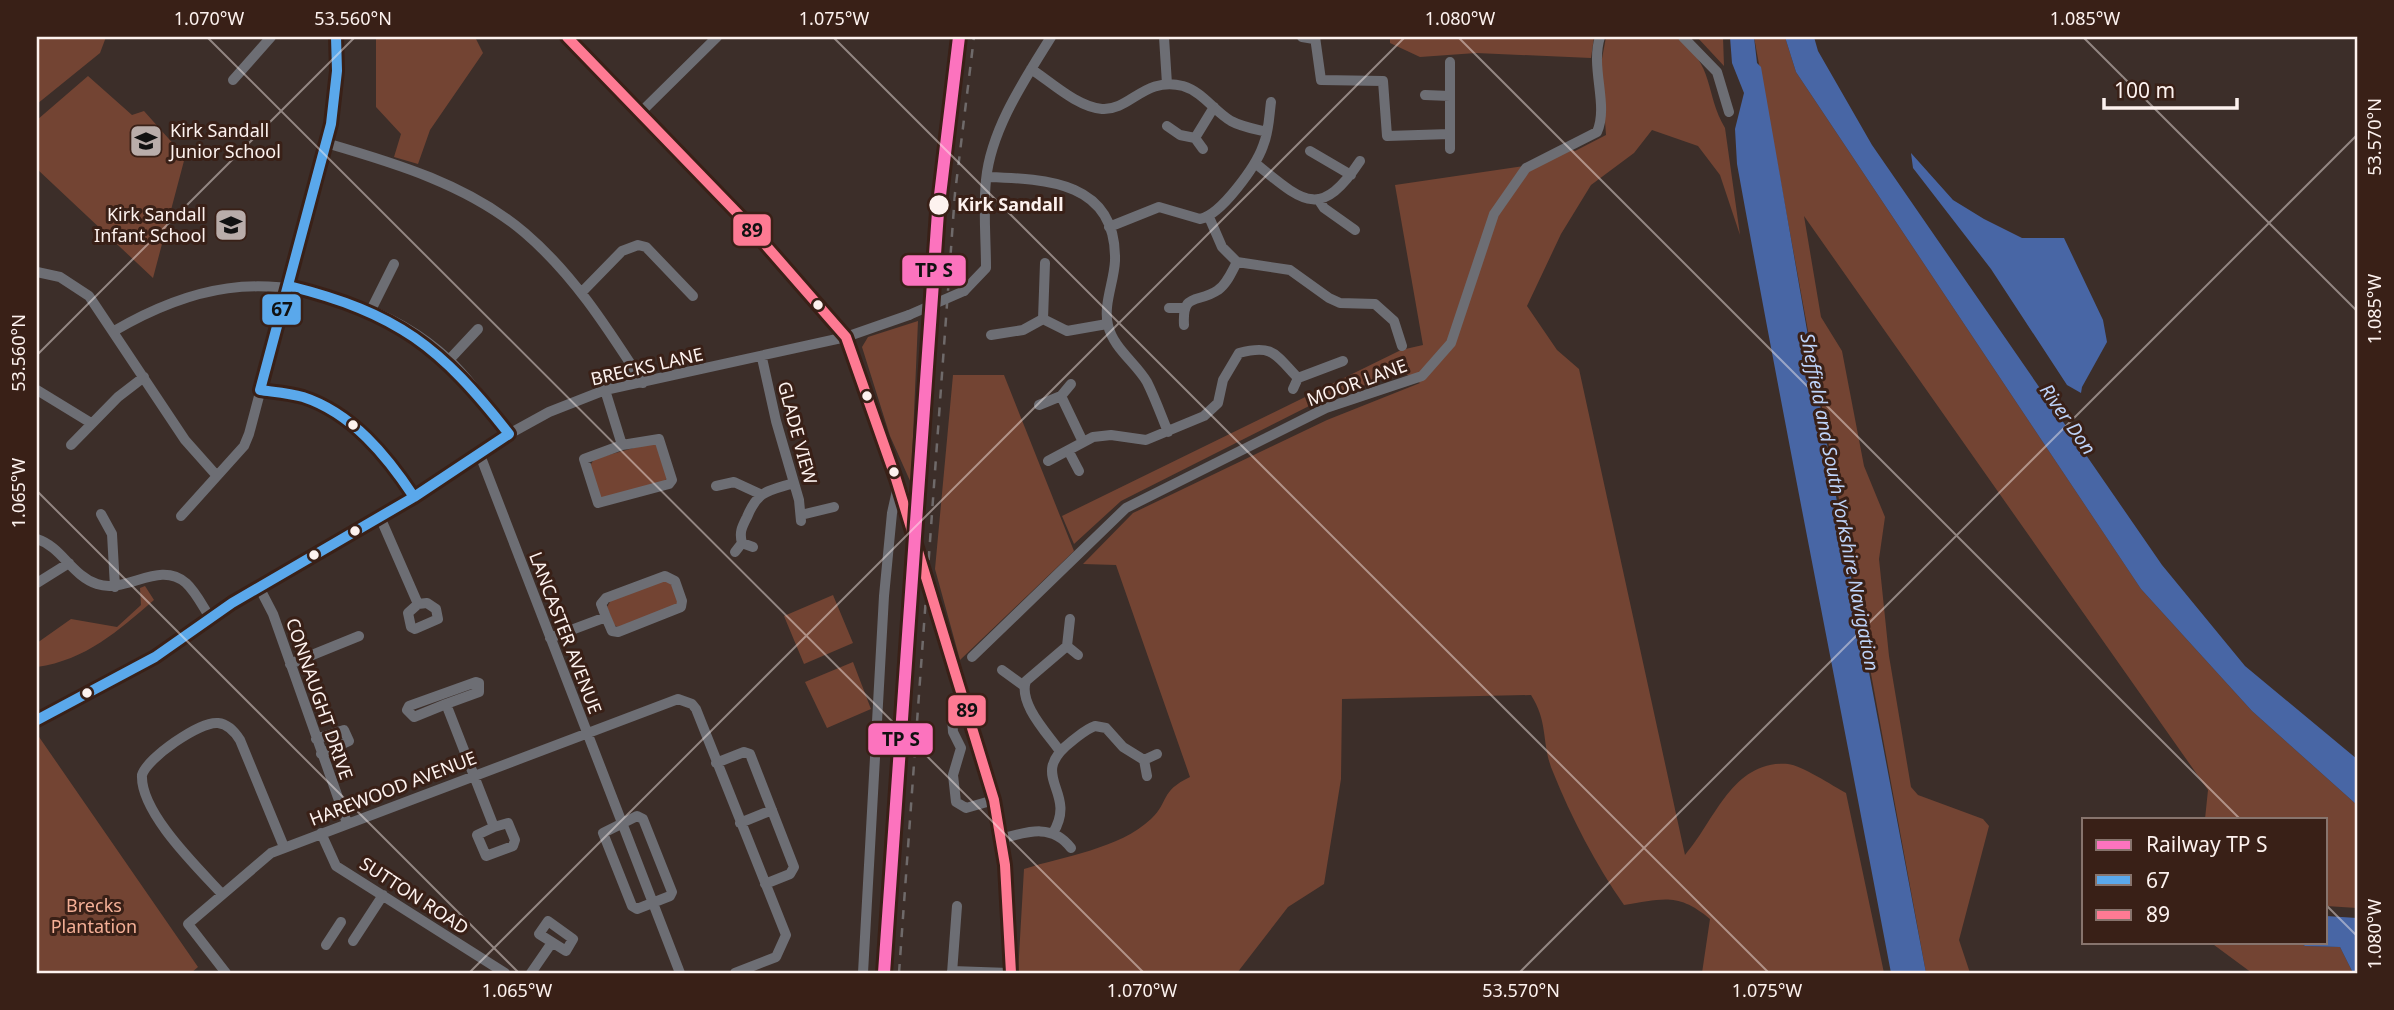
<svg xmlns="http://www.w3.org/2000/svg" width="2394" height="1010" viewBox="0 0 2394 1010" font-family="'Noto Sans',sans-serif">
	<style>
		.green { fill: #734433 }
		.water { fill: #4866a5 }
		.lines { fill: none; stroke-linecap: round; stroke-linejoin: round }
		.minor { stroke: #6d6e74; stroke-width: 10 }
		.rail { stroke: #6f6a6a; stroke-width: 2.5; stroke-dasharray: 9 9; stroke-linecap: butt }
		.minor-bridge { stroke: #6d6e74; stroke-width: 10 }
		.bus-1-casing { stroke: #392017; stroke-width: 16 }
		.bus-2-casing { stroke: #392017; stroke-width: 16 }
		.bus-1 { stroke: #5aa8eb; stroke-width: 10 }
		.bus-2 { stroke: #fe7a93; stroke-width: 10 }
		.rail-1-casing { stroke: #392017; stroke-width: 18 }
		.rail-1 { stroke: #fc73be; stroke-width: 12 }
		.ticks { fill: none; stroke: #fdf2ef; stroke-width: 2; stroke-opacity: 0.45 }
		.stop-dot { fill: #fdf2ef; stroke: #392017; stroke-width: 2.5 }
		.labels { text-anchor: middle; stroke-width: 6; stroke-linejoin: round; paint-order: stroke }
		.poi-label { font-size: 18px; fill: #fdf2ef; stroke: #392017; text-anchor: start }
		.stop-label { font-size: 18px; font-weight: bold; fill: #fdf2ef; stroke: #392017; text-anchor: start }
		.street-label { font-size: 18px; fill: #fdf2ef; stroke: #392017 }
		.park-label { font-size: 18px; fill: #f5b097; stroke: #392017 }
		.water-label { font-size: 19px; font-style: italic; fill: #bed3f9; stroke: #392017 }
		.line-badge { stroke: #392017; stroke-width: 2.5 }
		.pale-badge-label { font-size: 19px; text-anchor: middle; font-weight: bold; fill: #111 }
		.neatline { fill: none; stroke: #fdf2ef; stroke-width: 2.5 }
		.ticks-label { font-size: 18px; text-anchor: middle; fill: #fdf2ef }
	</style>
	<rect width="100%" height="100%" fill="#3c2e29"/>
	<!-- green -->
	<path class="green" d="M 37,37 L 106,37 L 100,53 L 37,104 Z
		M 376,37 L 475,37 L 483,53 L 430,130 L 418,164 L 394,157 L 401,134 L 376,107 Z
		M 1390,37 L 1594,37 L 1591,58 L 1476,53 L 1420,57 L 1390,43 Z
		M 1606,37 L 1676,37 C 1716,66 1704,92 1725,128 L 1740,235 L 1720,175 L 1698,146 L 1652,130 L 1634,153 L 1591,185 L 1561,234 L 1527,306 L 1557,350 L 1579,369 L 1685,855 C 1715,821 1732,760 1788,764 C 1801,765 1833,786 1846,793 L 1884,973 L 1702,973 L 1710,919 C 1678,892 1663,899 1624,905 C 1596,865 1571,817 1553,772 C 1541,744 1549,723 1531,695 L 1342,699 L 1341,779 L 1324,884 L 1288,907 L 1237,973 L 1018,973 L 1024,869 C 1064,856 1119,849 1151,819 C 1170,801 1159,792 1190,777 L 1116,565 L 1083,564 L 1133,513 L 1327,420 L 1420,383 L 1403,372 L 1319,401 L 1121,501 L 1074,544 L 1062,516 L 1401,350 L 1423,345 L 1395,185 L 1524,166 L 1564,146 L 1575,151 L 1606,135 L 1601,64 Z
		M 1697,37 L 1723,37 L 1724,66 Z
		M 1754,37 L 1785,37 L 1796,72 L 2141,589 L 2252,711 L 2357,805 L 2357,908 L 2326,906 L 2326,819 L 2205,819 L 2208,790 L 1804,216 L 1821,317 L 1842,351 L 1864,466 L 1885,517 L 1879,559 L 1889,656 L 1911,787 L 1918,795 L 1983,819 L 1989,826 L 1959,940 L 1970,973 L 1926,973 Z
		M 88,76 L 132,115 L 144,111 L 185,157 L 153,278 L 37,169 L 37,120 Z
		M 918,321 L 911,483 L 890,436 L 862,347 L 868,337 Z
		M 953,375 L 1004,375 L 1074,551 L 960,660 L 935,569 Z
		M 655,442 L 668,477 L 663,483 L 605,499 L 600,497 L 590,466 L 594,459 Z
		M 665,580 L 669,580 L 678,598 L 678,604 L 620,628 L 614,625 L 607,607 L 611,600 Z
		M 145,586 L 154,600 C 118,631 86,660 37,667 L 37,643 L 71,619 L 117,627 L 141,605 L 140,588 Z
		M 833,595 L 853,643 L 804,664 L 784,616 Z
		M 853,662 L 871,709 L 827,728 L 805,682 Z
		M 37,734 L 198,967 L 191,973 L 37,973 Z
		M 2210,942 L 2298,942 L 2305,946 L 2340,947 L 2353,973 L 2252,973 Z"/>
	<!-- water -->
	<path class="water" d="M 1730,37 L 1754,37 L 1757,63 L 1761,67 L 1840,519 L 1926,973 L 1891,973 C 1840,703 1786,434 1737,164 L 1735,129 L 1744,93 L 1732,63 Z
		M 1785,37 L 1814,37 L 1818,51 L 1872,145 L 2162,565 L 2245,666 L 2357,759 L 2357,805 L 2252,711 L 2141,589 L 1796,72 Z
		M 1911,153 L 1953,200 L 1984,219 L 2022,238 L 2064,238 L 2103,320 L 2107,342 L 2082,387 L 2081,393 L 2067,385 L 1991,269 L 1913,168 Z
		M 2326,916 L 2357,918 L 2357,973 L 2353,973 L 2340,947 L 2305,946 L 2298,942 L 2326,942 Z"/>
	<g class="lines">
		<!-- minor -->
		<path class="minor" d="M 567,37 L 742,218 L 846,337 L 896,479
			M 1164,37 L 1167,84
			M 1302,37 L 1314,39
			M 1315,37 L 1321,80 L 1383,81 L 1387,136 L 1450,134
			M 1683,37 L 1717,72 L 1729,112
			M 1031,69 C 1051,82 1077,107 1102,109 C 1130,111 1144,76 1183,86 C 1203,92 1214,111 1231,121 C 1242,127 1255,129 1267,132
			M 233,80 L 271,37
			M 1425,95 L 1450,96
			M 642,111 L 717,37
			M 1167,126 L 1180,135 L 1195,138 L 1203,149
			M 1195,138 L 1214,107
			M 326,143 C 395,163 469,185 525,233 C 574,275 608,329 643,383
			M 1450,149 L 1450,62
			M 1310,151 L 1351,175
			M 1255,163 C 1303,202 1320,221 1360,161
			M 987,177 C 1046,179 1117,181 1115,261 C 1114,282 1103,305 1108,325 C 1113,348 1136,363 1147,382 C 1155,398 1161,415 1168,432
			M 1318,199 L 1324,208 L 1355,230
			M 1209,217 L 1222,247 L 1237,262 L 1290,270 L 1329,298 L 1340,303 L 1375,304 L 1394,321 L 1402,346
			M 1109,227 L 1159,207 L 1200,219 C 1221,215 1256,166 1263,146 C 1269,132 1269,117 1271,102
			M 1045,263 L 1043,319 L 1067,331 L 1107,324
			M 37,272 L 60,277 L 89,296 L 185,440 L 217,476
			M 964,291 L 986,268 C 986,239 983,209 986,180 C 991,129 1025,79 1051,37
			M 582,292 L 622,251 L 638,245 L 646,247 L 693,296
			M 1169,308 L 1184,308
			M 371,310 L 394,264
			M 1184,325 C 1182,291 1198,304 1218,290 C 1227,284 1232,271 1237,262
			M 114,331 C 193,285 260,273 348,302 C 385,314 420,333 449,360 C 472,382 490,409 509,434
			M 991,335 L 1023,330 L 1043,319
			M 762,358 L 776,421 L 799,500 L 801,521
			M 449,360 L 478,329
			M 1293,389 L 1298,378 L 1343,361
			M 37,390 L 91,423
			M 260,390 C 276,393 294,393 308,399 C 356,418 388,456 414,497
			M 605,390 L 622,445 L 659,439 L 672,480 L 669,484 L 598,503 L 584,459 L 622,445
			M 1061,396 L 1083,442
			M 1039,405 L 1061,396 L 1071,384
			M 71,445 L 118,397 L 144,377
			M 1069,452 L 1079,471
			M 480,455 L 680,973
			M 1048,461 L 1093,437 L 1111,435 L 1146,440 L 1204,416 L 1218,403 L 1223,380 L 1239,353 C 1273,344 1275,354 1298,378
			M 716,486 L 734,482 L 760,494
			M 101,514 L 112,534 L 115,587
			M 801,515 L 834,507
			M 181,516 L 244,446 L 249,434 L 331,124 L 337,71 L 336,37
			M 380,517 L 418,604
			M 37,539 C 62,547 71,575 97,584 C 127,594 159,560 186,583 C 196,592 203,607 211,619
			M 742,543 C 739,532 742,527 747,517 C 758,490 768,491 794,483
			M 735,552 L 742,543 L 753,547
			M 37,583 L 69,563
			M 259,587 L 273,614 L 347,823
			M 427,603 L 436,609 L 438,619 L 415,629 L 411,627 L 408,613 L 418,604 Z
			M 941,627 L 1004,838 L 1011,973
			M 550,638 L 606,617 L 601,604 L 606,598 L 665,576 L 675,581 L 682,601 L 681,607 L 618,632 L 612,631 L 606,617
			M 1067,646 L 1078,655
			M 972,657 L 1126,508 L 1326,408 L 1422,376 L 1451,343 L 1494,214 L 1526,168 L 1597,132 C 1609,105 1590,68 1600,37
			M 290,664 L 359,636
			M 1002,670 L 1024,686
			M 446,704 L 479,692 L 479,683 L 476,682 L 409,706 L 407,710 L 414,717 L 446,704 L 494,827 L 508,823 L 515,840 L 513,846 L 486,856 L 477,835 L 494,827
			M 952,717 L 953,732 L 961,748 L 953,775 L 956,802 L 966,808 L 994,800
			M 37,720 L 155,657 L 232,603 L 414,497 L 509,434 L 549,412 L 605,390 L 846,337 L 909,315
			M 316,739 L 344,730 L 349,741 L 321,754
			M 1059,750 C 1047,733 1018,703 1026,681 L 1067,646 L 1070,619
			M 716,763 L 744,752 L 750,754 L 794,867 L 790,874 L 765,884
			M 1147,776 L 1144,760 L 1157,754
			M 637,816 L 643,819 L 672,892 L 670,896 L 637,909 L 632,906 L 603,833 Z
			M 740,823 L 772,810
			M 321,833 L 336,866 L 505,973
			M 1053,833 C 1079,790 1025,777 1072,741 C 1080,735 1086,729 1095,726 L 1106,728 L 1123,747 L 1144,760
			M 1004,838 C 1029,831 1053,824 1071,848
			M 221,893 C 197,867 140,812 142,775 C 147,758 200,721 218,723 C 228,724 235,732 240,740 L 284,847
			M 548,921 L 573,939 L 566,951 L 539,934 Z
			M 353,941 L 383,895
			M 326,945 L 341,922
			M 952,971 L 1009,973
			M 226,973 L 188,924 L 271,853 L 678,699 L 692,704 L 696,709 L 786,935 L 776,957 L 735,973
			M 531,973 L 551,944
			M 863,973 L 884,596 L 892,513 L 898,486
			M 952,973 L 957,906"/>
		<!-- rail -->
		<path class="rail" d="M 879,973 L 933,211 L 954,37
			M 899,973 L 955,193 L 974,37"/>
		<!-- minor-bridge -->
		<path class="minor-bridge" d="M 909,315 L 964,291
			M 896,479 L 941,627"/>
		<defs>
			<path id="bus-1" d="M 336,37 L 337,71 L 331,124 L 260,390 C 274,392 289,393 303,397 C 352,413 387,456 414,497
				M 37,720 L 155,657 L 232,603 L 414,497 L 509,434 C 441,347 398,313 289,286"/>
			<path id="bus-2" d="M 567,37 L 742,218 L 846,337 L 896,479 L 994,800 L 1005,865 L 1011,973"/>
		</defs>
		<!-- bus-1 casing -->
		<use href="#bus-1" class="bus-1-casing"/>
		<!-- bus-2 casing -->
		<use href="#bus-2" class="bus-2-casing"/>
		<!-- bus-1 -->
		<use href="#bus-1" class="bus-1"/>
		<!-- bus-2 -->
		<use href="#bus-2" class="bus-2"/>
		<defs>
			<path id="rail-1" d="M 884,973 L 938,212 L 959,37"/>
		</defs>
		<!-- rail-1 casing -->
		<use href="#rail-1" class="rail-1-casing"/>
		<!-- rail-1 -->
		<use href="#rail-1" class="rail-1"/>
	</g>
	<!-- ticks -->
	<path class="ticks" d="M 207,37 L 1144,973M 833,37 L 1769,973M 1458,37 L 2240,819M 2083,37 L 2357,311M 37,355 L 355,37M 37,491 L 519,973M 2326,905 L 2357,936M 469,973 L 1405,37M 1519,973 L 2357,135"/>
	<!-- icons -->
	<defs>
		<symbol id="school-square" viewBox="-11 -11 22 22"><rect x="-9" y="-9" width="18" height="18" rx="4" fill="#b9adaa" stroke="#392017"/><path d="M0-5L7-2L0 1L-7-2ZM-4 1L0 2.5L4 1V4Q0 6-4 4Z" fill="#111"/></symbol>
	</defs>
	<g fill-rule="evenodd">
		<use href="#school-square" x="127" y="122" width="38" height="38"/>
		<use href="#school-square" x="212" y="206" width="38" height="38"/>
	</g>
	<!-- markers -->
	<g class="stop-dot">
		<circle cx="939" cy="205" r="11"/>
		<circle cx="818" cy="305" r="6"/>
		<circle cx="867" cy="396" r="6"/>
		<circle cx="353" cy="425" r="6"/>
		<circle cx="894" cy="472" r="6"/>
		<circle cx="355" cy="531" r="6"/>
		<circle cx="314" cy="555" r="6"/>
		<circle cx="87" cy="693" r="6"/>
	</g>
	<g class="labels">
		<!-- poi labels -->
		<g class="poi-label">
			<text x="170" y="137">Kirk Sandall<tspan x="170" dy="21">Junior School</tspan></text>
			<text x="206" y="221" text-anchor="end">Kirk Sandall<tspan x="206" dy="21">Infant School</tspan></text>
		</g>
		<!-- stop labels -->
		<g class="stop-label">
			<text x="957" y="211">Kirk Sandall</text>
		</g>
		<!-- street labels -->
		<g class="street-label">
			<text transform="translate(647 367) rotate(-13)" y="6">BRECKS LANE</text>
			<text transform="translate(1357 383) rotate(-20)" y="6">MOOR LANE</text>
			<text transform="translate(797 433) rotate(75)" y="6">GLADE VIEW</text>
			<text transform="translate(565 633) rotate(69)" y="6">LANCASTER AVENUE</text>
			<text transform="translate(319 699) rotate(71)" y="6">CONNAUGHT DRIVE</text>
			<text transform="translate(393 789) rotate(-21)" y="6">HAREWOOD AVENUE</text>
			<text transform="translate(414 896) rotate(33)" y="6">SUTTON ROAD</text>
		</g>
		<!-- park labels -->
		<g class="park-label">
			<text x="94" y="912">Brecks<tspan x="94" dy="21">Plantation</tspan></text>
		</g>
		<!-- water labels -->
		<g class="water-label">
			<text transform="translate(2068 419) rotate(55)" y="7">River Don</text>
			<text transform="translate(1840 502) rotate(79)" y="7">Sheffield and South Yorkshire Navigation</text>
		</g>
	</g>
	<g class="line-badge">
		<rect x="732" y="213" width="40" height="34" rx="7" fill="#fe7a93"/>
		<rect x="901" y="254" width="66" height="33" rx="7" fill="#fc73be"/>
		<rect x="261" y="293" width="41" height="33" rx="7" fill="#5aa8eb"/>
		<rect x="947" y="694" width="40" height="33" rx="7" fill="#fe7a93"/>
		<rect x="867" y="722" width="67" height="34" rx="7" fill="#fc73be"/>
	</g>
	<g class="pale-badge-label">
		<text x="752" y="237">89</text>
		<text x="934" y="277">TP S</text>
		<text x="282" y="316">67</text>
		<text x="967" y="717">89</text>
		<text x="901" y="746">TP S</text>
	</g>
	<!-- border -->
	<rect width="2394" height="1010" fill="none" stroke="#392017" stroke-width="77"/>
	<!-- legend -->
	<rect x="2082" y="818" width="245" height="126" fill="#392017" stroke="#87746d" stroke-width="2"/>
	<rect x="2096" y="840" width="35" height="10" fill="#fc73be" stroke="#87746d" stroke-width="2"/>
	<text x="2146" y="852" font-size="21" fill="#fdf2ef">Railway TP S</text>
	<rect x="2096" y="875" width="35" height="10" fill="#5aa8eb" stroke="#87746d" stroke-width="2"/>
	<text x="2146" y="888" font-size="21" fill="#fdf2ef">67</text>
	<rect x="2096" y="910" width="35" height="10" fill="#fe7a93" stroke="#87746d" stroke-width="2"/>
	<text x="2146" y="922" font-size="21" fill="#fdf2ef">89</text>
	<!-- scale -->
	<path d="M2104 98v10h133v-10" fill="none" stroke="#fdf2ef" stroke-width="3.5"/>
	<text x="2114" y="98" font-size="21" fill="#fdf2ef" stroke="#392017" stroke-width="5" paint-order="stroke">100 m</text>
	<rect x="38" y="38" width="2318" height="934" class="neatline"/>
	<g class="ticks-label">
		<text x="209" y="25">1.070°W</text>
		<text x="353" y="25">53.560°N</text>
		<text x="834" y="25">1.075°W</text>
		<text x="1460" y="25">1.080°W</text>
		<text x="2085" y="25">1.085°W</text>
		<text transform="translate(2375 137) rotate(-90)" y="6">53.570°N</text>
		<text transform="translate(2375 309) rotate(-90)" y="6">1.085°W</text>
		<text transform="translate(19 353) rotate(-90)" y="6">53.560°N</text>
		<text transform="translate(19 493) rotate(-90)" y="6">1.065°W</text>
		<text transform="translate(2375 934) rotate(-90)" y="6">1.080°W</text>
		<text x="517" y="997">1.065°W</text>
		<text x="1142" y="997">1.070°W</text>
		<text x="1521" y="997">53.570°N</text>
		<text x="1767" y="997">1.075°W</text>
	</g>
</svg>
